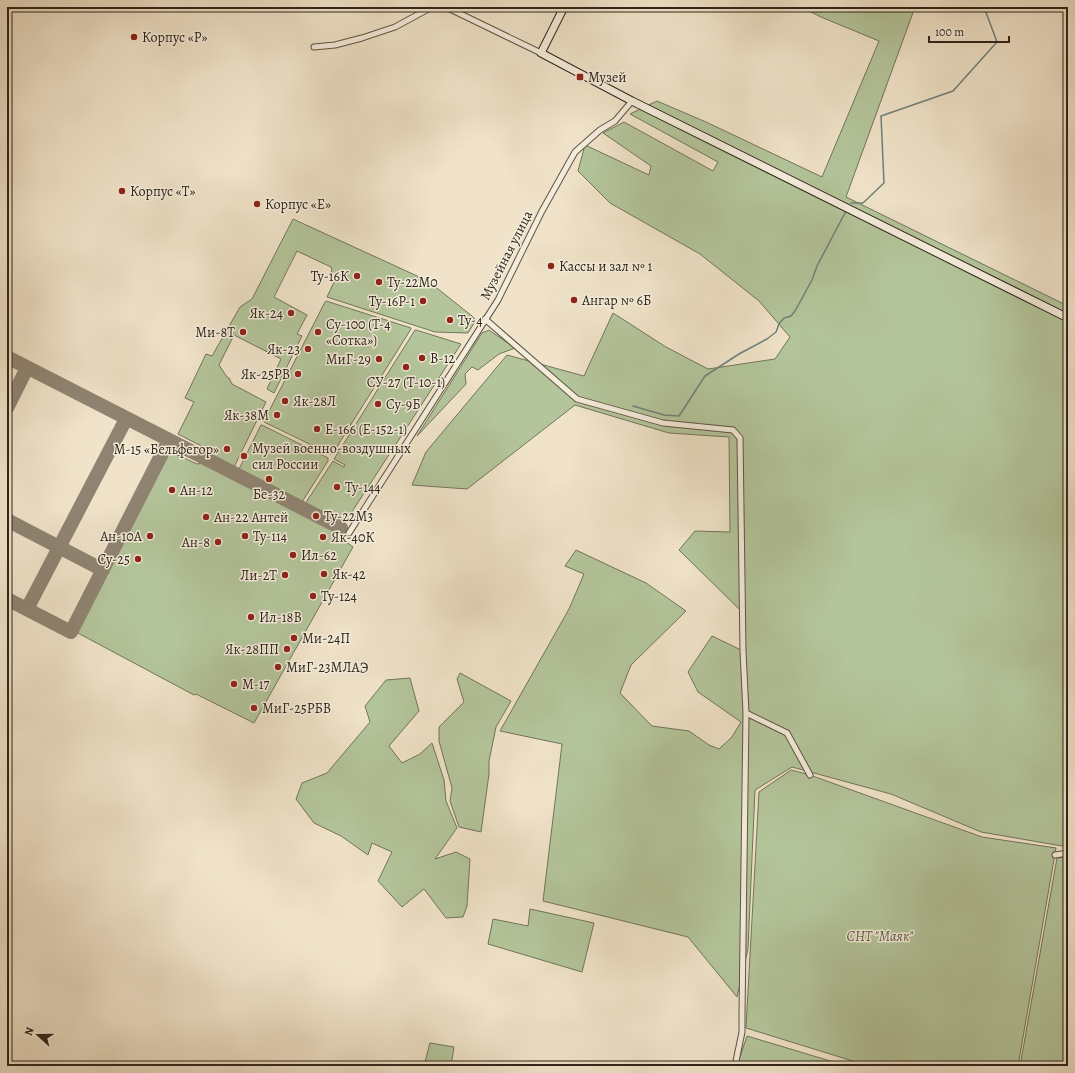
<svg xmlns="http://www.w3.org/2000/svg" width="1075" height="1073" viewBox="0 0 1075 1073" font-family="Alegreya,serif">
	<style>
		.green { fill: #b4c59b; stroke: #71755a }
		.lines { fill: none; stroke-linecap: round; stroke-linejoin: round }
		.stream { stroke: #6f807b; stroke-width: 1.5 }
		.taxiway { stroke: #8f8472; stroke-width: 14 }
		.street-casing { stroke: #5e5446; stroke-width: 7 }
		.secondary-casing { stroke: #2e251a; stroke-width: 9 }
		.street { stroke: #f5eddc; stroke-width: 5 }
		.secondary { stroke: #f5eddc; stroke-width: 7 }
		.poi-dot { fill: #8f2418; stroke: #f5eddc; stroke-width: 1.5 }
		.labels { text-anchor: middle; stroke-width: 3; stroke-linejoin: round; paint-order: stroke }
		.poi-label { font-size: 14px; fill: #2e251a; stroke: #f5eddc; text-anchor: start }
		.street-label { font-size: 14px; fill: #2e251a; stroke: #f5eddc }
		.park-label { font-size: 14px; font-style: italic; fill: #565541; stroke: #f5eddc }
	</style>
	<rect width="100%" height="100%" fill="#f0e3c9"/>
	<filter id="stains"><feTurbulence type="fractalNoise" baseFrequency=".005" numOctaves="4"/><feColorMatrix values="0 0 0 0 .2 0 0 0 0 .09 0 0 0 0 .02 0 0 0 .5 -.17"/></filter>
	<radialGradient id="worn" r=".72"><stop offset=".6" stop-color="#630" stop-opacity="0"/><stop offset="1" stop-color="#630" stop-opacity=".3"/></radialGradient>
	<!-- green -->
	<path class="green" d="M 801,7 L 915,7 L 846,197 L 1068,306 L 1068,847 L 981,832 L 891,794 L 792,767 L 755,790 L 748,949 L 737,997 L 688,937 L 543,901 L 562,744 L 500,731 L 569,609 L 584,574 L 565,566 L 576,550 L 646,583 L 686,611 L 631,665 L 620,693 L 652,726 L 689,731 L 709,745 L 719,749 L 732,737 L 741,722 L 698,692 L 688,672 L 712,636 L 741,650 L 740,610 L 679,550 L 695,531 L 730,532 L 729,437 L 669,433 L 575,405 L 467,489 L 412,485 L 426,452 L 507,355 L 584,376 L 613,313 L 666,347 L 708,369 L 775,359 L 790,337 L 759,301 L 700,254 L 610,203 L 578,171 L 585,145 L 649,175 L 651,166 L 603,133 L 624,122 L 713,171 L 718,162 L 630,114 L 657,101 L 706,122 L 822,177 L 879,41 L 821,17 Z
		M 293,219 L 428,281 L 472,316 L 476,320 L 468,333 L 435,332 L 327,297 L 334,282 L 334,279 L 329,276 L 332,270 L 331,267 L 297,251 L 274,297 L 307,315 L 297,334 L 302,336 L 274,393 L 267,389 L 281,359 L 234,335 L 219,365 L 227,377 L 229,378 L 232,384 L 266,402 L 234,467 L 233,467 L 208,454 L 209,450 L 178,434 L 194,402 L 185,398 L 206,354 L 212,356 L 240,307 L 252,299 Z
		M 326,301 L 411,328 L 411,329 L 333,453 L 330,454 L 264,422 L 264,421 L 325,302 Z
		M 415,330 L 416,330 L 461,344 L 344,524 L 306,505 L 305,504 L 333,461 L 344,467 L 345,465 L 334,459 Z
		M 489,330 L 515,348 L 499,354 L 478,370 L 472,367 L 465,374 L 466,384 L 417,436 L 482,333 Z
		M 261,425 L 262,425 L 328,458 L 328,461 L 302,502 L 300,502 L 239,471 L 239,469 Z
		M 169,451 L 197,464 L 203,463 L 339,532 L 337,535 L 353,547 L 254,723 L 196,694 L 194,695 L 76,632 Z
		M 460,673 L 511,701 L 496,727 L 489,761 L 489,774 L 481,832 L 459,827 L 450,801 L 452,788 L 439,741 L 439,727 L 464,702 L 457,679 Z
		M 410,678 L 419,711 L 389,746 L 402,763 L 420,754 L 432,743 L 444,780 L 446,801 L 457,828 L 435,859 L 456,852 L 470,859 L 467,906 L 463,917 L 446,918 L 424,889 L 402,907 L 378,881 L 392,852 L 372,843 L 368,855 L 341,836 L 314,823 L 296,799 L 302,783 L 327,773 L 370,722 L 365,706 L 386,680 Z
		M 791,770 L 810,775 L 982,837 L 1056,848 L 1018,1066 L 869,1066 L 746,1028 L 759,792 Z
		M 1068,857 L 1068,1066 L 1020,1066 L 1057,858 Z
		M 530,909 L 594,923 L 582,972 L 488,944 L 493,919 L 528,926 Z
		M 747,1036 L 847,1066 L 737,1066 Z
		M 430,1043 L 454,1047 L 451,1066 L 424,1066 Z"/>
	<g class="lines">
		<!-- stream -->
		<path class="stream" d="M 851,203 L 863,203 L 884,183 L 881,116 L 953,91 L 997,42 L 984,7
			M 633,406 L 664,415 L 679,416 L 705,376 L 739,354 L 767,339 L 776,332 L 779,324 L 784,318 L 791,316 L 795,311 L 812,280 L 817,266 L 846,211"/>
		<!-- taxiway -->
		<path class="taxiway" d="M 7,357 C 118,415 230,471 341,528
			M 7,408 L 27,368
			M 7,520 L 103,570
			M 7,599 L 71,632 L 169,440
			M 27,609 L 126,419"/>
		<defs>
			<path id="street" d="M 446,7 L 541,53
				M 314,47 L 335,45 L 362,38 L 395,27 L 432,7
				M 485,319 L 577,399 L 663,423 L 733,430 L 740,438 L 743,651 L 746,713 L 742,1015 L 742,1032 L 735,1066
				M 349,533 L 498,300 L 542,211 L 575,152 L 600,130 L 615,121 L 632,101
				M 746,713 L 787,733 L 810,775
				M 1055,855 L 1068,853"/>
			<path id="secondary" d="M 564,7 L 541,53 L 632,101 L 1068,318"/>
		</defs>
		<!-- street casing -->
		<use href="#street" class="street-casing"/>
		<!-- secondary casing -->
		<use href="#secondary" class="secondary-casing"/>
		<!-- street -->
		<use href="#street" class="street"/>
		<!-- secondary -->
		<use href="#secondary" class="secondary"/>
	</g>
	<!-- markers -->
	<g class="poi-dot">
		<circle cx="134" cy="37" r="4"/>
		<rect x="576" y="73" width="8" height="8" rx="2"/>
		<circle cx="122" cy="191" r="4"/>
		<circle cx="257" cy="204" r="4"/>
		<circle cx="551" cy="266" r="4"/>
		<circle cx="357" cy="276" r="4"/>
		<circle cx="379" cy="282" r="4"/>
		<circle cx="574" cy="300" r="4"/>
		<circle cx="423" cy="301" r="4"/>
		<circle cx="291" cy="313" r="4"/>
		<circle cx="450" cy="320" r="4"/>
		<circle cx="243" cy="332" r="4"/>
		<circle cx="318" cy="332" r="4"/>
		<circle cx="308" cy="349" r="4"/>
		<circle cx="422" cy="358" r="4"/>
		<circle cx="379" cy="359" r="4"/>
		<circle cx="406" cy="367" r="4"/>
		<circle cx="298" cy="374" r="4"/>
		<circle cx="285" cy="401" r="4"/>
		<circle cx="378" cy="404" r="4"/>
		<circle cx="277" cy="415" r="4"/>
		<circle cx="317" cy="429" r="4"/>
		<circle cx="227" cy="449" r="4"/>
		<circle cx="244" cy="456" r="4"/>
		<circle cx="269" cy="479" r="4"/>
		<circle cx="337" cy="487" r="4"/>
		<circle cx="172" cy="490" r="4"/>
		<circle cx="316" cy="516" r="4"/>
		<circle cx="206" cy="517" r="4"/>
		<circle cx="150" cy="536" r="4"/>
		<circle cx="245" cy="536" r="4"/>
		<circle cx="323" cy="537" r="4"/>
		<circle cx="218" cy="542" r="4"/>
		<circle cx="293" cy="555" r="4"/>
		<circle cx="138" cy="559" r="4"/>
		<circle cx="324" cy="574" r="4"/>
		<circle cx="285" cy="575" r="4"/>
		<circle cx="313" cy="596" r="4"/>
		<circle cx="251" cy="617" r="4"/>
		<circle cx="294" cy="638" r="4"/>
		<circle cx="287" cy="649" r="4"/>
		<circle cx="278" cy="667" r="4"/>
		<circle cx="234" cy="684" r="4"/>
		<circle cx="254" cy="708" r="4"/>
	</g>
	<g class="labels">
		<!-- poi labels -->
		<g class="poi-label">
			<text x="142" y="42">Корпус «Р»</text>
			<text x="588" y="82">Музей</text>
			<text x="130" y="196">Корпус «Т»</text>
			<text x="265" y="209">Корпус «Е»</text>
			<text x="559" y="271">Кассы и зал № 1</text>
			<text x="349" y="281" text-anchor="end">Ту-16К</text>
			<text x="387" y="287">Ту-22М0</text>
			<text x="582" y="305">Ангар № 6Б</text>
			<text x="415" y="306" text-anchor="end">Ту-16Р-1</text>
			<text x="283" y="318" text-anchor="end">Як-24</text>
			<text x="458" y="325">Ту-4</text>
			<text x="326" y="329">Су-100 (Т-4<tspan x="326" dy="16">«Сотка»)</tspan></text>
			<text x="235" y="337" text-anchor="end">Ми-8Т</text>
			<text x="300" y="354" text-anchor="end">Як-23</text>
			<text x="430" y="363">В-12</text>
			<text x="371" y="364" text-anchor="end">МиГ-29</text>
			<text x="290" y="379" text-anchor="end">Як-25РВ</text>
			<text x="406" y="387" text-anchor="middle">СУ-27 (Т-10-1)</text>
			<text x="293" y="406">Як-28Л</text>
			<text x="386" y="409">Су-9Б</text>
			<text x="269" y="420" text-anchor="end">Як-38М</text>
			<text x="325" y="434">Е-166 (Е-152-1)</text>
			<text x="252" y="453">Музей военно-воздушных<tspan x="252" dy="16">сил России</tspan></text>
			<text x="219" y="454" text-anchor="end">М-15 «Бельфегор»</text>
			<text x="345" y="492">Ту-144</text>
			<text x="180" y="495">Ан-12</text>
			<text x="269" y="499" text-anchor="middle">Бе-32</text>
			<text x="324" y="521">Ту-22М3</text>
			<text x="214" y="522">Ан-22 Антей</text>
			<text x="142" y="541" text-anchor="end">Ан-10А</text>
			<text x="253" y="541">Ту-114</text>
			<text x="331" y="542">Як-40К</text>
			<text x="210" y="547" text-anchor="end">Ан-8</text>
			<text x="301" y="560">Ил-62</text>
			<text x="130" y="564" text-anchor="end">Су-25</text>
			<text x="332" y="579">Як-42</text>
			<text x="277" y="580" text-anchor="end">Ли-2Т</text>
			<text x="321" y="601">Ту-124</text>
			<text x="259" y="622">Ил-18В</text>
			<text x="302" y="643">Ми-24П</text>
			<text x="279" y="654" text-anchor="end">Як-28ПП</text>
			<text x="286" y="672">МиГ-23МЛАЭ</text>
			<text x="242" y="689">М-17</text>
			<text x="262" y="713">МиГ-25РБВ</text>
		</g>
		<!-- street labels -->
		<g class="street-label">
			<text transform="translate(506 255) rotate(-63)" y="5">Музейная улица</text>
		</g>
		<!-- park labels -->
		<g class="park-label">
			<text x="880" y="941">СНТ "Маяк"</text>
		</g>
	</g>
	<!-- margin -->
	<rect width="1075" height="1073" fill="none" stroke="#f0e3c9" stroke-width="24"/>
	<rect x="8" y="8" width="1059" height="1057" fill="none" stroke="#2e251a" stroke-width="2"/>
	<rect x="12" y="12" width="1051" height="1049" fill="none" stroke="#2e251a"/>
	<!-- north arrow -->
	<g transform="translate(38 1035) rotate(291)" stroke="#f5eddc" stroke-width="3" paint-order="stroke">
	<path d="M0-3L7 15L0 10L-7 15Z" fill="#2e251a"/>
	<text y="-6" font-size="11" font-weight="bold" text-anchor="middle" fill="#2e251a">N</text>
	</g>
	<!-- scale -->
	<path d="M929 36v6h80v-6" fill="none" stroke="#2e251a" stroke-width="2"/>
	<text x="935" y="36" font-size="12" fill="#2e251a" stroke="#f5eddc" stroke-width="3" paint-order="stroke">100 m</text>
	<rect width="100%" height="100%" filter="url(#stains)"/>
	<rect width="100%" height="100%" fill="url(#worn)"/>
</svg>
